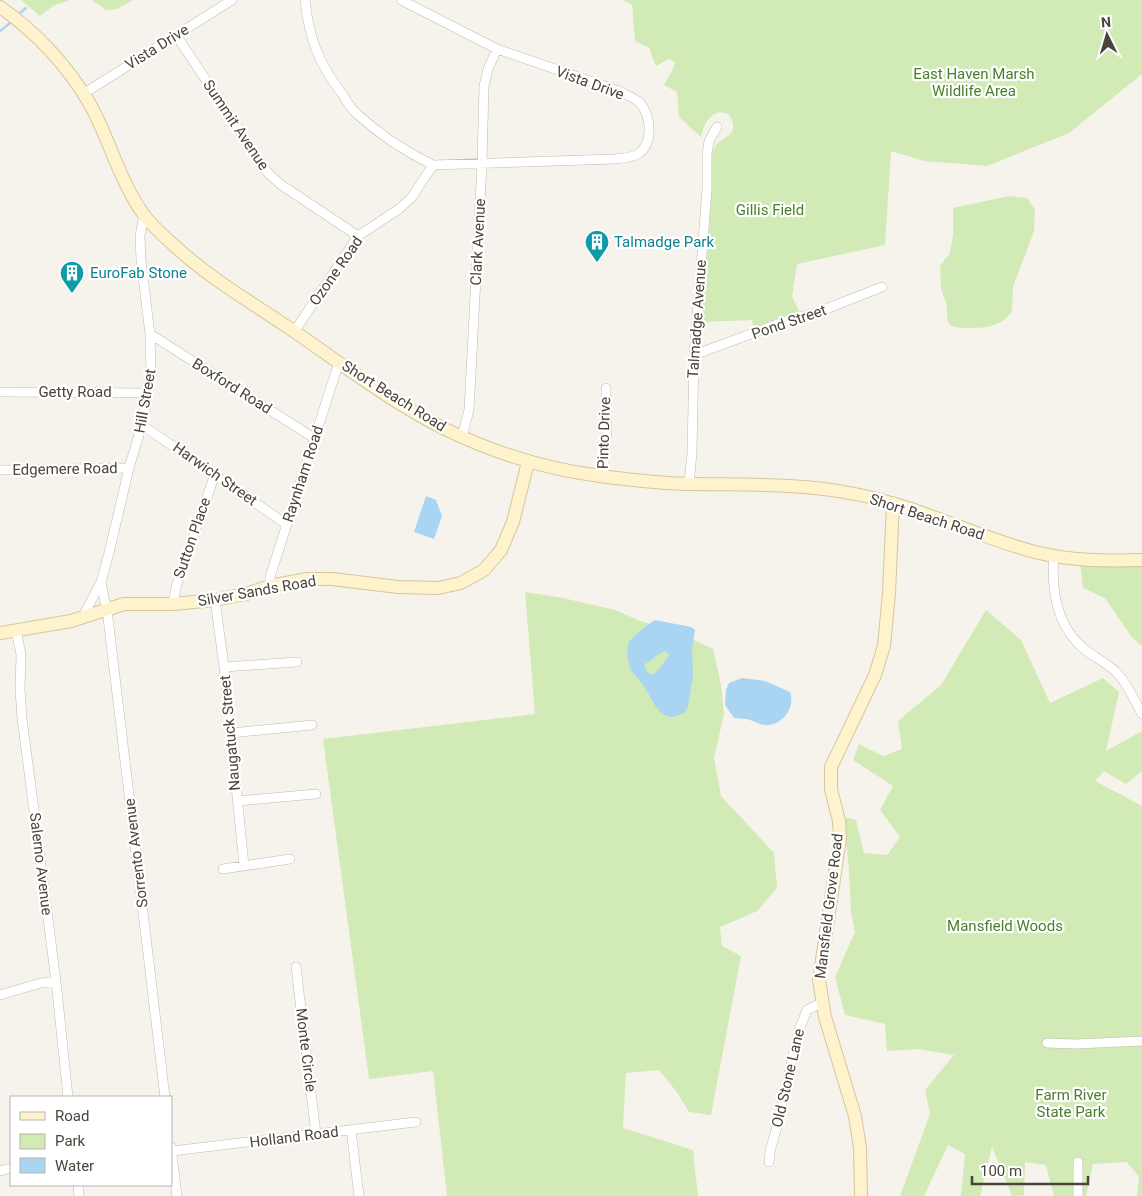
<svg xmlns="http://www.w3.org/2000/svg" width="1142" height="1196" viewBox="0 0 1142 1196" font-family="Roboto,sans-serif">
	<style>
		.green { fill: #d2eab5 }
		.water { fill: #a9d4f2; fill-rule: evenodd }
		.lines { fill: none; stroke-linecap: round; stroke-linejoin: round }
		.stream { stroke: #a9d4f2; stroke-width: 2.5 }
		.street-casing { stroke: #c2bbae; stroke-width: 10 }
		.secondary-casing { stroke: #d6c79b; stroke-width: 14 }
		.street { stroke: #fff; stroke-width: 9 }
		.secondary { stroke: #fff3cd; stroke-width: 12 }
		.labels { text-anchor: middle; stroke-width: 4.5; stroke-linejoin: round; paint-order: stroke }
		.street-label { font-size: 15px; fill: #4b4439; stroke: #fff }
		.park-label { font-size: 15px; fill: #4a7f2a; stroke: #fff }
		.culture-label { font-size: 15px; fill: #0d838f; stroke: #fff; text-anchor: start }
	</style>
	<rect width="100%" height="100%" fill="#f6f3ec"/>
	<!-- green -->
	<path class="green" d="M 21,0 L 70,0 L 53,6 L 40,16 Z
		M 92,0 L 133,0 L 117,9 L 106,10 Z
		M 623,0 L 1142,0 L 1142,74 L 1069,133 L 987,166 L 924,161 L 891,151 L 885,245 L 797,264 L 792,296 L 800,314 L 754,330 L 752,320 L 702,322 C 705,281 709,241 711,200 C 712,186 711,172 712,158 C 712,153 714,147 717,144 C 725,136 737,135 732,121 C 732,119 730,116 729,115 C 713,105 703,125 701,137 L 679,117 L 677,92 L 664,85 L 673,69 L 675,62 L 669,59 L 656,66 L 650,51 L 651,49 L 635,41 L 632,5 Z
		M 1009,196 L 1027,198 L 1035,210 L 1034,231 L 1013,287 L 1012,311 C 1010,314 1007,317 1004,320 C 993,329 965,330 951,326 L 948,322 L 946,302 L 941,289 L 940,266 L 950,253 L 953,235 L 953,208 Z
		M 1080,563 L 1142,565 L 1142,646 L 1131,636 L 1105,598 L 1083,588 Z
		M 525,592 L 563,598 L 615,610 L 640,621 L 677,632 L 713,649 L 721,685 L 724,714 L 714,758 L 721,796 L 774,853 L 777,888 L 757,911 L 720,927 L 722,946 L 741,956 L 711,1115 L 689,1112 L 676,1091 L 659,1070 L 626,1073 L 623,1128 L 693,1150 L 698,1196 L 447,1196 L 433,1071 L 369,1079 L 323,739 L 535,714 Z
		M 986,610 L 1021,640 L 1050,703 L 1103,678 L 1119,692 L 1106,751 L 1142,731 L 1142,771 L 1126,784 L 1104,771 L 1095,781 L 1142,806 L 1142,1196 L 1137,1196 L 1139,1177 L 1127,1162 L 1093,1164 L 1086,1196 L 1054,1196 L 1046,1165 L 1025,1162 L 1024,1195 L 1012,1196 L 992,1147 L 980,1196 L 961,1196 L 965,1154 L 948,1145 L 924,1196 L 900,1196 L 930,1114 L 925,1090 L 954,1055 L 917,1049 L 887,1051 L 885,1024 L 845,1015 L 835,977 L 855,932 L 851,912 L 849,871 L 844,817 L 856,820 L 864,853 L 887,855 L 900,837 L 880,810 L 893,786 L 853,760 L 859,744 L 883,756 L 902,749 L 898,721 L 941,685 Z"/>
	<!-- water -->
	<path class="water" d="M 426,496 L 436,500 L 442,516 L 434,539 L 414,532 Z
		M 655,620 L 691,627 L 695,630 L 692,649 L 693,675 L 688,707 L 684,713 L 673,717 L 669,717 L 661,713 L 656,707 L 644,686 L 630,669 L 627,654 L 629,641 L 646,626 ZM 666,651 L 669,655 C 668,658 656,673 653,675 L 647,672 L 644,665 L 659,654 Z
		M 742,678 L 765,681 L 790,692 C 795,706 785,723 769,725 C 762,726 756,722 750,720 C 745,718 739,719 734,718 L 725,705 L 726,690 L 729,683 Z"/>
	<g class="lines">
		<!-- stream -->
		<path class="stream" d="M 20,13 L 26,8
			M 0,31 L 10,23"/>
		<defs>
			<path id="street" d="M 305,0 C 309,39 319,64 343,95 C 347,102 351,109 357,114 C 379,134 406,152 433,165
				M 176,35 L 267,172 L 280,184 L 358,236
				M 83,94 L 232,0
				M 294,332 L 358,236 L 399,209 L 412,197 L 433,165 L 615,159 C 623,158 631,158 638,154 C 654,143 651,116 640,103 C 635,98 626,95 619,91 L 497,49 L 401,0
				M 150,334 L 314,438
				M 694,355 L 794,318 L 813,314 L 882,287
				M 2,392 L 148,393
				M 142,425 L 286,524
				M 462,437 L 469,410 L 482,164 L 484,86 L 488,69 L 497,49
				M 0,470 L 129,468
				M 603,477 L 607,431 L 606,388
				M 689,484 L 692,453 L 694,355 L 707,190 L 707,154 L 709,141 L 717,127
				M 1054,556 C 1051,590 1057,626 1084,649 C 1095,658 1108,663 1118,674 C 1128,685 1135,701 1142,714
				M 101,582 L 108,618 L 165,1097
				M 270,586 L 270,577 L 339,362
				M 215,600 L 224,667 L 244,865
				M 173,604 L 176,587 L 215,474
				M 82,618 L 101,582 L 109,553 L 129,468 L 142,425 L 151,372 L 150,334 L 141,260 L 140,236 L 144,215
				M 16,630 L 21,654 L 20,689 L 22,718 L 56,981 L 68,1097
				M 224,667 L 297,662
				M 230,733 L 312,725
				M 237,801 L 316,794
				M 223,869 L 290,859
				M 296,967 L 316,1134
				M 0,995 L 41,983 L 56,981
				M 1047,1043 L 1076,1044 L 1142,1041
				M 351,1130 L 359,1196
				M 171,1147 L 177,1196
				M 172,1151 L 416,1122
				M 769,1162 L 770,1151 L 776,1130 L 799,1030 L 807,1010 L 821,1003
				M 1078,1162 L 1078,1196
				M 0,1171 L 11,1168
				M 78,1185 L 79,1196"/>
			<path id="secondary" d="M 0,7 C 36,32 69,67 91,106 C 110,141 120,182 144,215 C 153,227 166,238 177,248 C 212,280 254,304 292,330 C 342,364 391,402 445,429 C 494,453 546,469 600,476 C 631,480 662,484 694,484 C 748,485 802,483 855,494 C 918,506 974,536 1035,552 C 1070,561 1106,561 1142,560
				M 0,633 L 71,621 L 124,604 L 173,604 L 215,600 L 246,594 L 270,586 L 307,579 L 332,579 L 398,587 L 438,588 L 461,583 L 484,570 L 501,550 L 513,522 L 528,462
				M 861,1196 L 860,1148 L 855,1116 L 825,1017 L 819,980 L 840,839 L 839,821 L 831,789 L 831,767 L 875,675 L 884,646 L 889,593 L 893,503"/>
		</defs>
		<!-- street casing -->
		<use href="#street" class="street-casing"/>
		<!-- secondary casing -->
		<use href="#secondary" class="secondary-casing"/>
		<!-- street -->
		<use href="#street" class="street"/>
		<!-- secondary -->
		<use href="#secondary" class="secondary"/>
	</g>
	<!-- icons -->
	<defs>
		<symbol id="building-pin" viewBox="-11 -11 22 30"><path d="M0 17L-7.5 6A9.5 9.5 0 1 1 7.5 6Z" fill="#0f9aa8" stroke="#fff"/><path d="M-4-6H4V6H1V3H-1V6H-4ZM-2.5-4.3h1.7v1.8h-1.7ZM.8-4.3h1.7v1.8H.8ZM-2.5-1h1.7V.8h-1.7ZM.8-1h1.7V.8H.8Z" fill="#fff"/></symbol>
	</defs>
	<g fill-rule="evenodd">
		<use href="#building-pin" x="583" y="228" width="28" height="38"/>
		<use href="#building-pin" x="58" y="259" width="28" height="38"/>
	</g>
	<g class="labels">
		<!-- street labels -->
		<g class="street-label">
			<text transform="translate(157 47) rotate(-32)" y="5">Vista Drive</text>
			<text transform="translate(590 83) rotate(20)" y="5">Vista Drive</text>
			<text transform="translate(236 125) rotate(56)" y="5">Summit Avenue</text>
			<text transform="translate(478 242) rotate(-87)" y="5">Clark Avenue</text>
			<text transform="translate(336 271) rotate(-55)" y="5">Ozone Road</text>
			<text transform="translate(697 319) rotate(-86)" y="5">Talmadge Avenue</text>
			<text transform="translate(789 322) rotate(-19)" y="5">Pond Street</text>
			<text transform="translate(232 386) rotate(32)" y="5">Boxford Road</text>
			<text x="75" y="397">Getty Road</text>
			<text transform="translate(394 396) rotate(32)" y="5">Short Beach Road</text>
			<text transform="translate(145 401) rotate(-80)" y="5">Hill Street</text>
			<text transform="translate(604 433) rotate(-88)" y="5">Pinto Drive</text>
			<text transform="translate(65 469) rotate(-1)" y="5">Edgemere Road</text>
			<text transform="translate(215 474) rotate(35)" y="5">Harwich Street</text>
			<text transform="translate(303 474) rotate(-72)" y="5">Raynham Road</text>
			<text transform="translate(927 517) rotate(18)" y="5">Short Beach Road</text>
			<text transform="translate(192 538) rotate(-71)" y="5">Sutton Place</text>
			<text transform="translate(257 591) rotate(-10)" y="5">Silver Sands Road</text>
			<text transform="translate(230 733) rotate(-95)" y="5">Naugatuck Street</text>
			<text transform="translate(136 853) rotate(-97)" y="5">Sorrento Avenue</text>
			<text transform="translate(41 864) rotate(83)" y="5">Salerno Avenue</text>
			<text transform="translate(829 906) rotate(-83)" y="5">Mansfield Grove Road</text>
			<text transform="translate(306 1050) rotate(83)" y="5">Monte Circle</text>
			<text transform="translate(788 1078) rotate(-77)" y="5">Old Stone Lane</text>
			<text transform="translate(294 1137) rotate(-7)" y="5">Holland Road</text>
		</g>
		<!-- park labels -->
		<g class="park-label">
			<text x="974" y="79">East Haven Marsh<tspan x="974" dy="17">Wildlife Area</tspan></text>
			<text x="770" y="215">Gillis Field</text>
			<text x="1005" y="931">Mansfield Woods</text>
			<text x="1071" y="1100">Farm River<tspan x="1071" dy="17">State Park</tspan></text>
		</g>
		<!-- culture labels -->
		<g class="culture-label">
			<text x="614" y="247">Talmadge Park</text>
			<text x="90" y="278">EuroFab Stone</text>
		</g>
	</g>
	<!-- legend -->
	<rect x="10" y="1096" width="162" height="90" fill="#ffffff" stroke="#b7b4b0"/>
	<rect x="20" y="1112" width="25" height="8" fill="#fff3cd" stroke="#b7b4b0"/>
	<text x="55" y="1121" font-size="15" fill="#4b4439">Road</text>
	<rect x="20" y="1134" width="25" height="15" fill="#d2eab5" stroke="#b7b4b0"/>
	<text x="55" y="1146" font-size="15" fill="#4b4439">Park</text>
	<rect x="20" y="1158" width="25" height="15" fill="#a9d4f2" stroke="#b7b4b0"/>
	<text x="55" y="1171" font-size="15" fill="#4b4439">Water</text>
	<!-- north arrow -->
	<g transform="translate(1107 35) rotate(355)" stroke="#ffffff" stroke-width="4" paint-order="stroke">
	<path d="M0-4L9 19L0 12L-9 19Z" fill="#4b4439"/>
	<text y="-8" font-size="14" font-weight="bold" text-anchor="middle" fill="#4b4439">N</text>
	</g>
	<!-- scale -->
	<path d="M972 1176v8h116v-8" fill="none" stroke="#4b4439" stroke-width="2.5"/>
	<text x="980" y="1176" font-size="15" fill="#4b4439" stroke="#ffffff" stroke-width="4" paint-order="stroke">100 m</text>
</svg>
